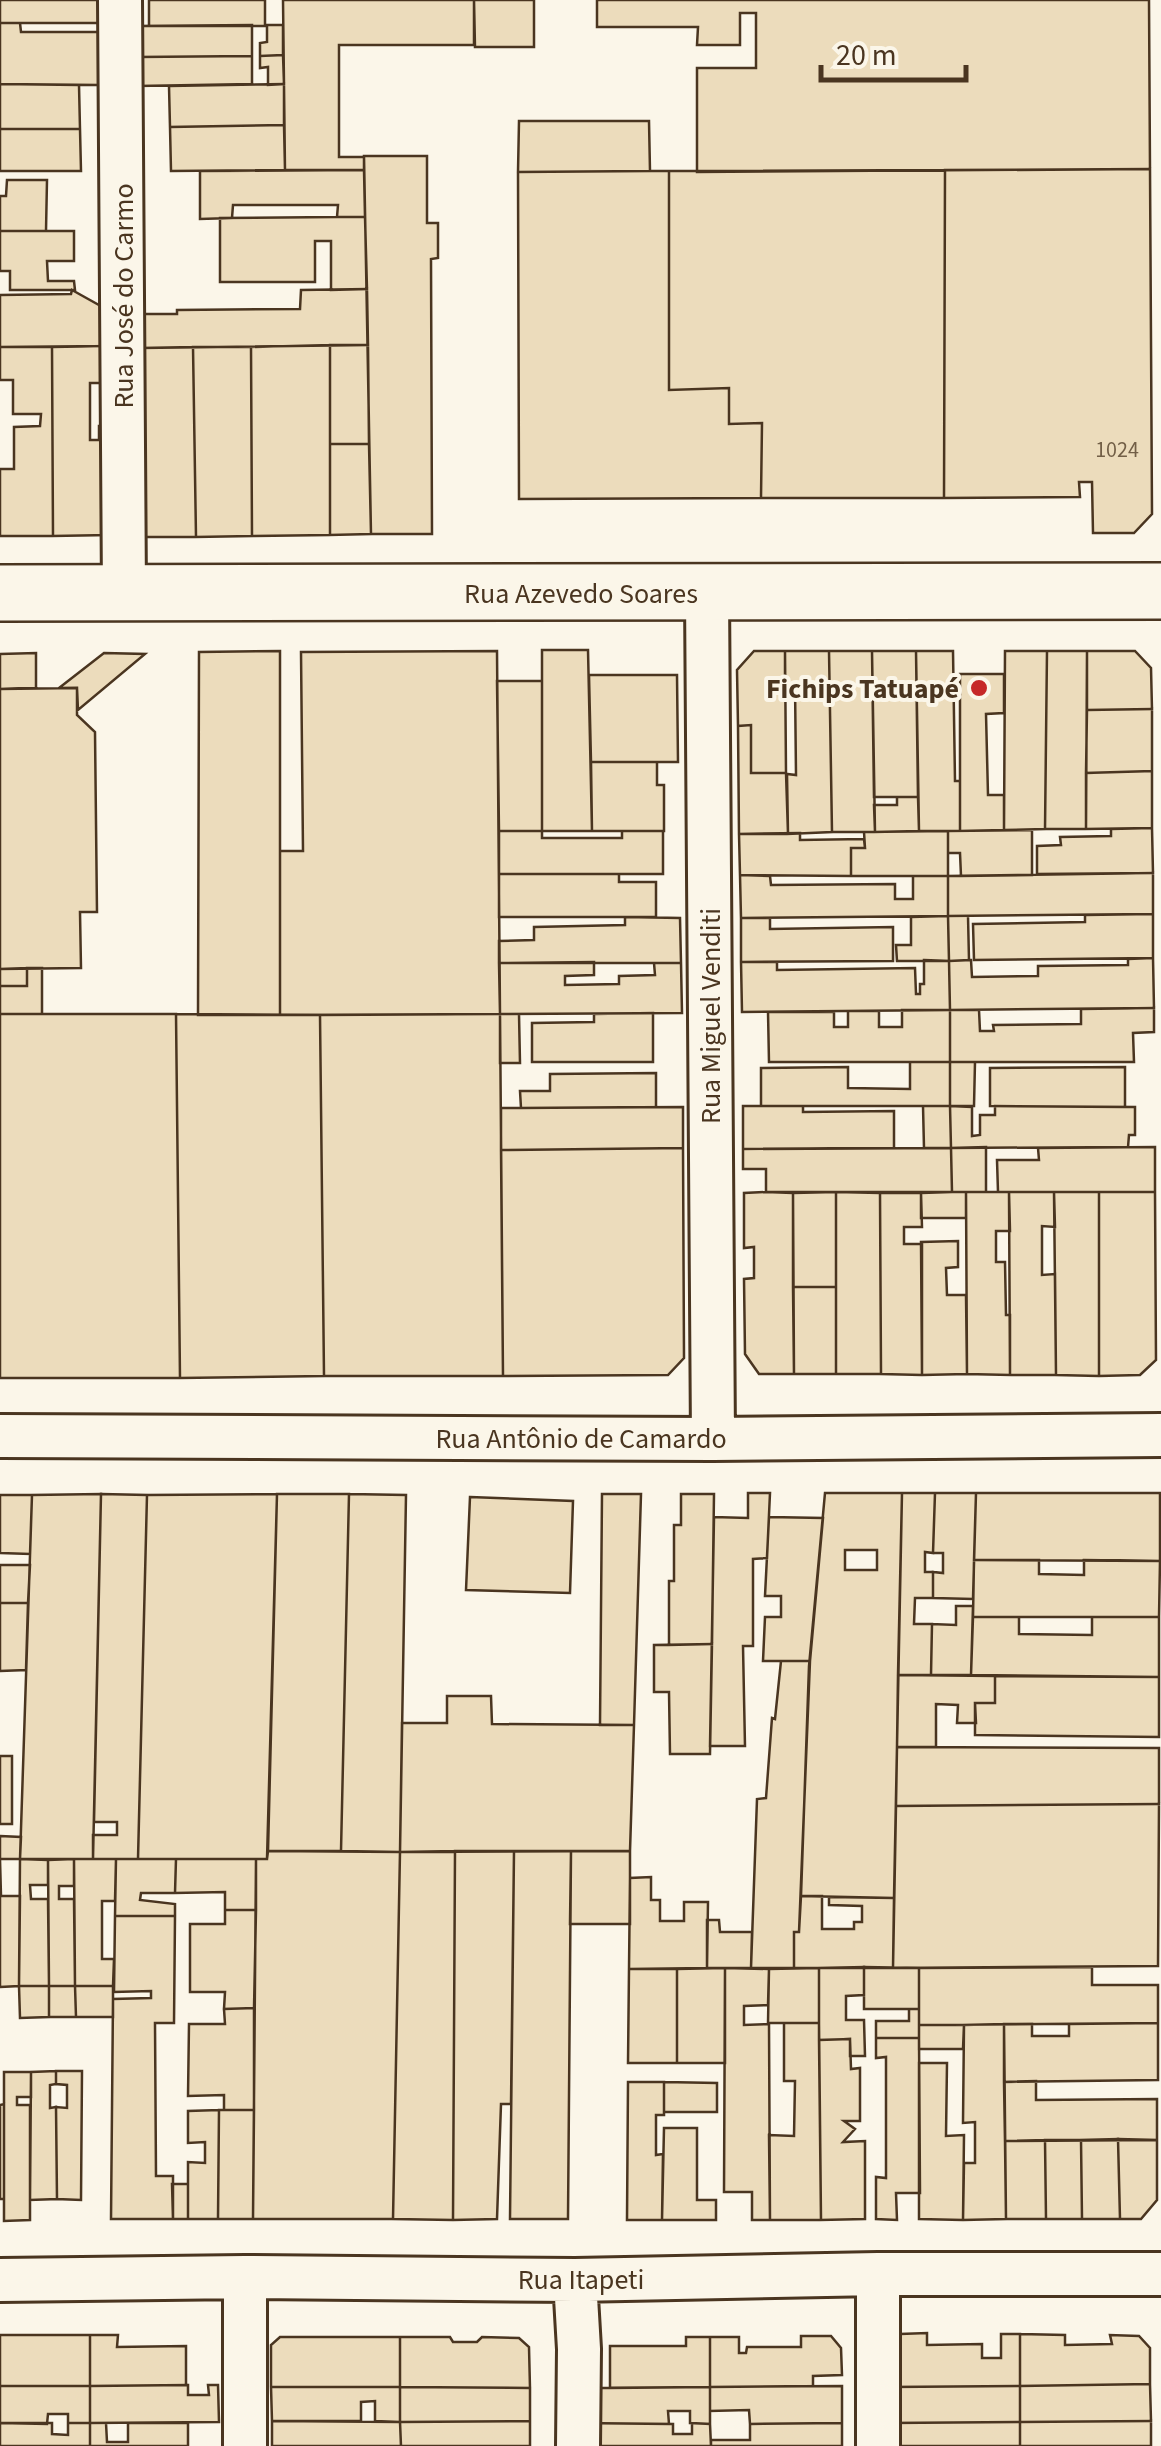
<svg xmlns="http://www.w3.org/2000/svg" width="1161" height="2446" viewBox="0 0 1161 2446" font-family="'Source Sans 3',sans-serif">
	<style>
		.building { fill: #ecdcbc; stroke: #4a3520; stroke-width: 2.5; fill-rule: evenodd }
		.lines { fill: none; stroke-linecap: round; stroke-linejoin: round }
		.street-casing { stroke: #4a3520; stroke-width: 48 }
		.secondary-casing { stroke: #4a3520; stroke-width: 60 }
		.street { stroke: #fbf6e9; stroke-width: 42 }
		.secondary { stroke: #fbf6e9; stroke-width: 55 }
		.poi-dot { fill: #c62828; stroke: #fbf6e9; stroke-width: 4 }
		.labels { text-anchor: middle; stroke-width: 8; stroke-linejoin: round; paint-order: stroke }
		.number-label { font-size: 22px; fill: #725f47 }
		.street-label { font-size: 28px; fill: #4a3520; stroke: #fbf6e9 }
		.poi-label { font-size: 28px; font-weight: bold; fill: #4a3520; stroke: #fbf6e9; text-anchor: end }
	</style>
	<rect width="100%" height="100%" fill="#fbf6e9"/>
	<!-- building -->
	<path class="building" d="M 0,0 L 104,0 L 104,23 L 0,23 Z
		M 149,0 L 265,0 L 265,26 L 149,26 Z
		M 283,0 L 474,0 L 474,45 L 339,45 L 339,157 L 364,157 L 364,170 L 285,170 Z
		M 474,0 L 534,0 L 534,47 L 475,47 Z
		M 597,0 L 1149,0 L 1150,169 L 697,172 L 697,68 L 756,68 L 756,13 L 740,13 L 740,45 L 697,45 L 698,27 L 597,27 Z
		M 0,23 L 20,23 L 21,32 L 104,32 L 105,81 L 99,85 L 0,84 Z
		M 252,25 L 252,56 L 138,57 L 137,26 Z
		M 267,25 L 283,25 L 283,55 L 260,56 L 260,43 L 267,42 Z
		M 283,55 L 284,84 L 268,85 L 268,67 L 260,68 L 260,56 Z
		M 252,56 L 252,84 L 138,86 L 138,57 Z
		M 0,84 L 79,85 L 80,129 L 0,129 Z
		M 284,84 L 284,125 L 170,127 L 169,86 Z
		M 519,121 L 649,121 L 650,171 L 518,172 Z
		M 284,125 L 285,170 L 171,171 L 170,127 Z
		M 0,129 L 80,129 L 81,171 L 0,171 Z
		M 364,156 L 427,156 L 427,223 L 438,223 L 438,258 L 431,259 L 432,534 L 371,534 Z
		M 1150,169 L 1152,514 L 1134,533 L 1093,533 L 1092,482 L 1079,482 L 1080,497 L 944,498 L 945,170 Z
		M 364,170 L 365,217 L 337,217 L 338,205 L 233,205 L 232,218 L 200,219 L 200,171 Z
		M 945,170 L 944,498 L 761,498 L 762,423 L 729,424 L 729,388 L 669,390 L 669,171 Z
		M 650,171 L 669,171 L 669,390 L 729,388 L 729,424 L 762,423 L 761,498 L 519,499 L 518,172 Z
		M 7,180 L 47,180 L 46,231 L 0,231 L 0,196 L 6,196 Z
		M 337,217 L 365,217 L 367,289 L 331,290 L 331,241 L 315,241 L 315,282 L 220,282 L 220,218 Z
		M 0,231 L 74,231 L 74,261 L 47,261 L 48,281 L 74,281 L 75,290 L 10,290 L 10,271 L 0,271 Z
		M 367,289 L 368,345 L 142,348 L 142,314 L 177,314 L 177,310 L 300,309 L 301,290 Z
		M 72,290 L 106,309 L 107,346 L 0,347 L 0,295 L 71,294 Z
		M 330,345 L 368,345 L 369,444 L 330,444 Z
		M 330,345 L 330,535 L 252,536 L 251,347 Z
		M 107,346 L 107,383 L 90,383 L 90,440 L 99,440 L 99,426 L 108,426 L 109,535 L 53,536 L 52,347 Z
		M 0,347 L 52,347 L 53,536 L 0,536 L 0,469 L 14,469 L 14,427 L 40,426 L 41,414 L 13,414 L 13,380 L 0,380 Z
		M 193,347 L 251,347 L 252,536 L 196,537 Z
		M 193,347 L 196,537 L 143,537 L 142,348 Z
		M 330,444 L 369,444 L 371,534 L 330,535 Z
		M 542,650 L 588,650 L 592,831 L 542,831 Z
		M 280,651 L 280,1015 L 198,1015 L 199,652 Z
		M 497,651 L 500,1014 L 280,1015 L 280,851 L 303,851 L 301,652 Z
		M 754,651 L 785,651 L 786,773 L 751,773 L 751,725 L 738,726 L 737,670 Z
		M 785,651 L 829,651 L 832,832 L 788,834 L 787,774 L 796,775 L 795,684 L 785,685 Z
		M 829,651 L 872,651 L 875,832 L 832,832 Z
		M 872,651 L 916,651 L 918,797 L 874,797 Z
		M 916,651 L 953,651 L 955,781 L 960,781 L 960,831 L 919,831 Z
		M 1005,651 L 1047,651 L 1045,829 L 1004,830 Z
		M 1047,651 L 1087,651 L 1086,829 L 1045,829 Z
		M 1087,651 L 1135,651 L 1151,668 L 1152,709 L 1087,710 Z
		M 36,653 L 36,688 L 0,689 L 0,654 Z
		M 104,653 L 145,654 L 78,710 L 77,688 L 59,688 Z
		M 960,674 L 1004,674 L 1004,713 L 986,714 L 988,795 L 1004,795 L 1004,830 L 960,831 Z
		M 589,675 L 677,675 L 678,762 L 591,762 Z
		M 497,681 L 542,681 L 542,831 L 499,831 Z
		M 77,688 L 77,715 L 95,732 L 97,912 L 80,912 L 81,968 L 0,969 L 0,689 Z
		M 1152,709 L 1152,771 L 1086,773 L 1087,710 Z
		M 751,725 L 751,773 L 786,773 L 788,834 L 739,834 L 738,726 Z
		M 591,762 L 657,762 L 657,785 L 664,785 L 664,831 L 592,831 Z
		M 1152,771 L 1152,828 L 1086,829 L 1086,773 Z
		M 897,797 L 918,797 L 919,831 L 875,832 L 874,805 L 897,805 Z
		M 1152,828 L 1153,873 L 1037,874 L 1037,846 L 1061,845 L 1060,837 L 1111,836 L 1111,829 Z
		M 1032,830 L 1032,875 L 961,876 L 960,853 L 948,853 L 948,831 Z
		M 499,831 L 542,831 L 542,838 L 622,838 L 622,831 L 663,831 L 663,874 L 499,874 Z
		M 948,831 L 948,876 L 851,876 L 851,848 L 865,848 L 864,832 Z
		M 800,833 L 800,840 L 864,839 L 865,848 L 851,848 L 851,876 L 740,875 L 739,834 Z
		M 1153,873 L 1153,914 L 948,916 L 948,876 Z
		M 499,874 L 619,874 L 619,882 L 656,882 L 656,917 L 499,917 Z
		M 740,875 L 770,876 L 771,885 L 895,884 L 895,899 L 913,899 L 913,876 L 948,876 L 948,916 L 741,918 Z
		M 1153,914 L 1153,958 L 974,960 L 973,924 L 1085,922 L 1085,915 Z
		M 948,916 L 949,961 L 897,961 L 896,945 L 911,945 L 911,917 Z
		M 948,916 L 968,916 L 969,960 L 949,961 Z
		M 625,917 L 680,918 L 681,963 L 499,963 L 499,941 L 534,940 L 534,927 L 625,925 Z
		M 741,918 L 770,918 L 770,929 L 893,927 L 893,961 L 741,962 Z
		M 1153,958 L 1154,1008 L 950,1010 L 949,961 L 971,960 L 972,977 L 1038,976 L 1038,966 L 1128,965 L 1128,959 Z
		M 924,960 L 949,961 L 950,1010 L 742,1012 L 741,962 L 777,962 L 777,970 L 915,968 L 916,994 L 920,994 L 920,984 L 924,984 Z
		M 594,962 L 594,975 L 565,976 L 565,985 L 619,984 L 619,976 L 655,975 L 654,963 L 681,963 L 682,1013 L 500,1014 L 499,963 Z
		M 27,968 L 27,986 L 0,986 L 0,969 Z
		M 27,968 L 42,968 L 42,1014 L 0,1014 L 0,986 L 27,986 Z
		M 1154,1008 L 1154,1032 L 1133,1033 L 1134,1062 L 950,1062 L 950,1010 L 979,1010 L 980,1031 L 994,1031 L 993,1025 L 1081,1024 L 1081,1009 Z
		M 902,1010 L 950,1010 L 950,1062 L 769,1062 L 768,1012 L 834,1012 L 834,1027 L 848,1027 L 848,1011 L 879,1011 L 879,1027 L 902,1027 Z
		M 653,1013 L 653,1062 L 532,1062 L 532,1023 L 594,1022 L 594,1014 Z
		M 0,1014 L 176,1014 L 180,1378 L 0,1378 Z
		M 176,1014 L 320,1015 L 324,1376 L 180,1378 Z
		M 500,1014 L 519,1014 L 520,1063 L 500,1063 Z
		M 500,1014 L 503,1376 L 324,1376 L 320,1015 Z
		M 910,1062 L 950,1062 L 950,1106 L 761,1106 L 761,1068 L 848,1067 L 848,1088 L 910,1089 Z
		M 950,1062 L 975,1062 L 974,1106 L 950,1106 Z
		M 1125,1067 L 1125,1107 L 990,1106 L 990,1068 Z
		M 656,1073 L 656,1107 L 521,1108 L 520,1091 L 550,1091 L 550,1074 Z
		M 743,1106 L 803,1106 L 803,1112 L 894,1111 L 894,1148 L 743,1149 Z
		M 923,1106 L 950,1106 L 951,1148 L 924,1148 Z
		M 950,1106 L 972,1107 L 972,1136 L 980,1135 L 980,1115 L 995,1115 L 995,1106 L 1135,1107 L 1135,1135 L 1129,1135 L 1128,1147 L 951,1148 Z
		M 683,1107 L 683,1148 L 501,1150 L 501,1108 Z
		M 986,1147 L 986,1192 L 952,1192 L 951,1148 Z
		M 1155,1147 L 1155,1192 L 998,1192 L 997,1160 L 1039,1160 L 1038,1148 Z
		M 683,1148 L 684,1358 L 668,1375 L 503,1376 L 501,1150 Z
		M 951,1148 L 952,1192 L 766,1192 L 766,1169 L 743,1169 L 743,1149 Z
		M 766,1192 L 793,1193 L 794,1374 L 759,1374 L 745,1354 L 744,1279 L 754,1278 L 754,1247 L 744,1248 L 744,1193 Z
		M 836,1192 L 880,1193 L 881,1374 L 836,1374 Z
		M 836,1192 L 836,1287 L 793,1287 L 793,1193 Z
		M 952,1192 L 966,1192 L 966,1218 L 921,1218 L 921,1193 Z
		M 966,1192 L 1009,1192 L 1010,1231 L 996,1231 L 996,1262 L 1005,1262 L 1006,1315 L 1010,1315 L 1010,1375 L 967,1374 Z
		M 1009,1192 L 1054,1192 L 1055,1227 L 1042,1226 L 1042,1275 L 1055,1274 L 1056,1375 L 1010,1375 Z
		M 1054,1192 L 1099,1192 L 1099,1376 L 1056,1375 Z
		M 1099,1192 L 1155,1192 L 1156,1360 L 1140,1375 L 1099,1376 Z
		M 880,1193 L 921,1193 L 922,1227 L 904,1227 L 904,1244 L 922,1244 L 922,1375 L 881,1374 Z
		M 958,1241 L 958,1267 L 946,1268 L 947,1295 L 966,1295 L 967,1374 L 922,1375 L 921,1242 Z
		M 793,1287 L 836,1287 L 836,1374 L 794,1374 Z
		M 748,1493 L 770,1493 L 767,1558 L 753,1559 L 753,1646 L 743,1646 L 745,1746 L 710,1746 L 714,1517 L 748,1518 Z
		M 825,1493 L 902,1493 L 894,1898 L 801,1896 L 809,1666 ZM 845,1550 L 877,1550 L 877,1570 L 845,1570 Z
		M 902,1493 L 935,1493 L 933,1553 L 925,1552 L 925,1572 L 933,1572 L 933,1598 L 915,1598 L 914,1624 L 932,1624 L 931,1675 L 898,1675 Z
		M 935,1493 L 976,1493 L 973,1599 L 933,1598 L 933,1572 L 943,1573 L 943,1553 L 933,1553 Z
		M 976,1493 L 1160,1493 L 1160,1561 L 974,1560 Z
		M 101,1494 L 147,1495 L 138,1859 L 93,1859 L 93,1835 L 117,1835 L 117,1822 L 94,1822 Z
		M 101,1494 L 93,1859 L 20,1859 L 32,1495 Z
		M 277,1494 L 267,1859 L 138,1859 L 147,1495 Z
		M 277,1494 L 349,1494 L 341,1851 L 268,1851 Z
		M 349,1494 L 406,1495 L 400,1852 L 341,1851 Z
		M 602,1494 L 641,1494 L 634,1725 L 600,1725 Z
		M 681,1494 L 714,1494 L 712,1644 L 669,1645 L 669,1581 L 674,1581 L 674,1525 L 681,1525 Z
		M 0,1495 L 32,1495 L 30,1554 L 0,1553 Z
		M 470,1497 L 573,1501 L 570,1593 L 466,1590 Z
		M 769,1517 L 823,1518 L 810,1661 L 763,1661 L 765,1617 L 781,1617 L 781,1596 L 765,1596 Z
		M 974,1560 L 1039,1560 L 1039,1574 L 1084,1575 L 1084,1560 L 1160,1561 L 1159,1617 L 973,1617 Z
		M 0,1565 L 30,1565 L 28,1603 L 0,1603 Z
		M 0,1603 L 28,1603 L 26,1670 L 0,1671 Z
		M 956,1606 L 973,1606 L 971,1675 L 931,1675 L 932,1624 L 956,1625 Z
		M 973,1617 L 1019,1617 L 1019,1634 L 1092,1635 L 1092,1617 L 1159,1617 L 1159,1677 L 971,1675 Z
		M 712,1644 L 710,1754 L 670,1754 L 669,1692 L 654,1692 L 654,1645 Z
		M 781,1661 L 810,1661 L 799,1932 L 794,1932 L 794,1968 L 751,1968 L 757,1799 L 766,1798 L 772,1718 L 775,1719 Z
		M 898,1675 L 995,1676 L 995,1703 L 975,1703 L 976,1723 L 957,1723 L 958,1705 L 936,1704 L 936,1747 L 897,1747 Z
		M 995,1676 L 1159,1677 L 1159,1737 L 975,1735 L 975,1703 L 995,1703 Z
		M 447,1696 L 491,1696 L 492,1724 L 634,1725 L 630,1851 L 400,1852 L 402,1723 L 447,1723 Z
		M 897,1747 L 1159,1748 L 1159,1804 L 896,1806 Z
		M 0,1756 L 12,1756 L 12,1824 L 0,1824 Z
		M 1159,1804 L 1158,1966 L 893,1968 L 896,1806 Z
		M 0,1836 L 21,1837 L 20,1859 L 0,1859 Z
		M 268,1851 L 400,1852 L 393,2219 L 253,2219 L 256,1859 L 267,1859 Z
		M 455,1851 L 514,1851 L 511,2104 L 501,2104 L 497,2219 L 453,2220 Z
		M 455,1851 L 453,2220 L 393,2219 L 400,1852 Z
		M 514,1851 L 571,1851 L 568,2219 L 510,2219 Z
		M 571,1851 L 630,1851 L 630,1924 L 570,1924 Z
		M 0,1859 L 1,1896 L 20,1896 L 19,1986 L 0,1987 Z
		M 20,1859 L 48,1860 L 48,1885 L 30,1885 L 31,1899 L 48,1899 L 49,1986 L 19,1986 Z
		M 74,1859 L 116,1859 L 115,1901 L 102,1901 L 102,1959 L 114,1959 L 113,1986 L 75,1986 Z
		M 74,1859 L 74,1886 L 59,1886 L 59,1899 L 74,1899 L 75,1986 L 49,1986 L 48,1860 Z
		M 116,1859 L 176,1859 L 175,1893 L 141,1893 L 140,1900 L 175,1904 L 175,1916 L 115,1916 Z
		M 176,1859 L 256,1859 L 256,1910 L 225,1910 L 225,1892 L 175,1893 Z
		M 651,1877 L 651,1900 L 660,1900 L 660,1921 L 684,1921 L 684,1902 L 708,1902 L 707,1968 L 629,1969 L 630,1878 Z
		M 801,1896 L 822,1896 L 822,1929 L 854,1929 L 854,1922 L 862,1922 L 862,1906 L 829,1905 L 829,1897 L 894,1898 L 893,1968 L 794,1968 L 794,1932 L 799,1932 Z
		M 225,1910 L 256,1910 L 254,2008 L 224,2009 L 225,1992 L 190,1992 L 190,1924 L 225,1924 Z
		M 115,1916 L 175,1916 L 174,2023 L 155,2023 L 156,2176 L 173,2176 L 173,2219 L 111,2219 L 113,1999 L 151,1998 L 151,1991 L 114,1992 Z
		M 707,1920 L 719,1920 L 720,1932 L 752,1932 L 751,1968 L 707,1968 Z
		M 864,1967 L 864,1995 L 846,1996 L 846,2020 L 864,2020 L 865,2056 L 850,2056 L 850,2039 L 819,2040 L 819,1968 Z
		M 864,1967 L 919,1968 L 919,2009 L 864,2009 Z
		M 1092,1967 L 1092,1985 L 1158,1985 L 1158,2023 L 919,2025 L 919,1968 Z
		M 725,1968 L 725,2063 L 677,2063 L 677,1969 Z
		M 725,1968 L 769,1969 L 768,2005 L 744,2006 L 744,2025 L 769,2024 L 770,2220 L 752,2220 L 752,2192 L 724,2192 Z
		M 819,1968 L 819,2023 L 768,2023 L 769,1969 Z
		M 629,1969 L 677,1969 L 677,2063 L 628,2063 Z
		M 19,1986 L 49,1986 L 49,2017 L 20,2018 Z
		M 49,1986 L 75,1986 L 76,2017 L 49,2017 Z
		M 75,1986 L 113,1986 L 113,2017 L 76,2017 Z
		M 254,2008 L 254,2110 L 224,2110 L 224,2095 L 188,2096 L 189,2024 L 225,2024 L 224,2009 Z
		M 909,2009 L 919,2009 L 919,2038 L 876,2038 L 876,2021 L 909,2021 Z
		M 784,2023 L 819,2023 L 821,2220 L 770,2220 L 769,2135 L 794,2136 L 795,2081 L 784,2081 Z
		M 1158,2023 L 1158,2080 L 1004,2082 L 1004,2024 L 1032,2024 L 1032,2036 L 1069,2036 L 1069,2024 Z
		M 1004,2024 L 1006,2219 L 963,2220 L 964,2163 L 975,2163 L 975,2122 L 963,2123 L 964,2025 Z
		M 919,2025 L 964,2025 L 963,2049 L 919,2049 Z
		M 876,2038 L 919,2038 L 920,2193 L 896,2193 L 897,2220 L 876,2219 L 876,2177 L 886,2178 L 886,2057 L 876,2058 Z
		M 850,2039 L 851,2069 L 860,2068 L 860,2121 L 844,2121 L 855,2129 L 843,2142 L 865,2141 L 865,2219 L 821,2220 L 819,2040 Z
		M 919,2063 L 947,2063 L 946,2136 L 964,2135 L 963,2220 L 919,2219 Z
		M 56,2071 L 56,2084 L 50,2085 L 50,2108 L 56,2107 L 57,2199 L 30,2200 L 31,2072 Z
		M 56,2071 L 82,2071 L 81,2200 L 57,2199 L 56,2107 L 67,2108 L 67,2085 L 56,2084 Z
		M 4,2072 L 31,2072 L 31,2097 L 17,2097 L 17,2105 L 30,2105 L 30,2220 L 4,2221 Z
		M 1036,2081 L 1036,2100 L 1157,2099 L 1157,2140 L 1005,2141 L 1004,2082 Z
		M 628,2082 L 664,2082 L 664,2115 L 656,2115 L 656,2155 L 663,2154 L 662,2220 L 627,2220 Z
		M 664,2082 L 717,2083 L 717,2112 L 664,2112 Z
		M 4,2104 L 4,2199 L 0,2199 L 0,2105 Z
		M 219,2110 L 218,2219 L 188,2219 L 188,2162 L 205,2163 L 205,2142 L 188,2143 L 188,2111 Z
		M 219,2110 L 254,2110 L 253,2219 L 218,2219 Z
		M 664,2128 L 697,2128 L 697,2200 L 716,2200 L 716,2220 L 662,2220 Z
		M 1118,2139 L 1120,2219 L 1082,2219 L 1081,2140 Z
		M 1118,2139 L 1157,2140 L 1157,2200 L 1141,2219 L 1120,2219 Z
		M 1045,2140 L 1046,2219 L 1006,2219 L 1005,2141 Z
		M 1045,2140 L 1081,2140 L 1082,2219 L 1046,2219 Z
		M 172,2184 L 188,2184 L 188,2219 L 173,2219 Z
		M 927,2333 L 927,2345 L 982,2344 L 982,2358 L 1001,2358 L 1001,2334 L 1020,2334 L 1020,2386 L 890,2387 L 890,2344 L 900,2334 Z
		M 1020,2334 L 1065,2335 L 1065,2345 L 1112,2344 L 1110,2335 L 1139,2336 L 1150,2348 L 1150,2384 L 1020,2386 Z
		M 0,2335 L 90,2335 L 90,2386 L 0,2386 Z
		M 90,2335 L 118,2335 L 117,2347 L 186,2346 L 186,2385 L 90,2386 Z
		M 801,2336 L 831,2336 L 841,2348 L 842,2375 L 813,2376 L 813,2386 L 710,2387 L 710,2337 L 739,2337 L 739,2353 L 746,2353 L 747,2347 L 801,2347 Z
		M 280,2337 L 400,2337 L 400,2387 L 271,2387 L 271,2345 Z
		M 400,2337 L 450,2337 L 453,2342 L 477,2342 L 482,2337 L 519,2338 L 529,2347 L 530,2388 L 400,2387 Z
		M 686,2337 L 710,2337 L 710,2387 L 610,2388 L 610,2346 L 686,2346 Z
		M 1150,2384 L 1151,2421 L 1020,2422 L 1020,2386 Z
		M 188,2385 L 188,2395 L 209,2395 L 208,2385 L 218,2385 L 219,2422 L 90,2423 L 90,2386 Z
		M 0,2386 L 90,2386 L 90,2423 L 68,2423 L 68,2414 L 48,2414 L 47,2424 L 0,2423 Z
		M 842,2386 L 842,2423 L 750,2424 L 749,2410 L 710,2411 L 710,2387 Z
		M 1020,2386 L 1020,2422 L 890,2423 L 890,2387 Z
		M 271,2387 L 400,2387 L 400,2422 L 375,2421 L 375,2401 L 361,2402 L 361,2421 L 272,2421 Z
		M 400,2387 L 530,2388 L 530,2421 L 400,2422 Z
		M 710,2387 L 710,2424 L 690,2423 L 690,2411 L 668,2411 L 669,2424 L 578,2423 L 578,2388 Z
		M 272,2421 L 400,2422 L 401,2446 L 272,2446 Z
		M 530,2421 L 530,2446 L 401,2446 L 400,2422 Z
		M 1151,2421 L 1151,2446 L 1020,2446 L 1020,2422 Z
		M 1020,2422 L 1020,2446 L 891,2446 L 890,2423 Z
		M 0,2423 L 52,2423 L 52,2434 L 68,2435 L 68,2423 L 90,2423 L 90,2446 L 0,2446 Z
		M 90,2423 L 106,2423 L 107,2442 L 128,2442 L 128,2423 L 188,2423 L 188,2446 L 90,2446 Z
		M 578,2423 L 673,2424 L 673,2434 L 692,2434 L 692,2423 L 710,2424 L 711,2446 L 578,2446 Z
		M 842,2423 L 842,2446 L 711,2446 L 711,2440 L 750,2440 L 750,2424 Z"/>
	<g class="lines">
		<defs>
			<path id="street" d="M 120,0 L 124,593
				M 707,593 L 713,1439
				M 0,1436 L 713,1439 L 1161,1435
				M 878,2274 L 878,2446
				M 245,2277 L 245,2446
				M 0,2280 L 245,2277 L 575,2280 L 878,2274 L 1161,2274
				M 575,2280 L 579,2349 L 578,2446"/>
			<path id="secondary" d="M 0,593 L 1161,591"/>
		</defs>
		<!-- street casing -->
		<use href="#street" class="street-casing"/>
		<!-- secondary casing -->
		<use href="#secondary" class="secondary-casing"/>
		<!-- street -->
		<use href="#street" class="street"/>
		<!-- secondary -->
		<use href="#secondary" class="secondary"/>
	</g>
	<!-- markers -->
	<circle class="poi-dot" cx="979" cy="688" r="10"/>
	<g class="labels">
		<!-- number labels -->
		<g class="number-label">
			<text x="1117" y="457">1024</text>
		</g>
		<!-- street labels -->
		<g class="street-label">
			<text transform="translate(123 296) rotate(-90)" y="10">Rua José do Carmo</text>
			<text x="581" y="603">Rua Azevedo Soares</text>
			<text transform="translate(710 1016) rotate(-90)" y="10">Rua Miguel Venditi</text>
			<text x="581" y="1448">Rua Antônio de Camardo</text>
			<text x="581" y="2289">Rua Itapeti</text>
		</g>
		<!-- poi labels -->
		<g class="poi-label">
			<text x="959" y="698">Fichips Tatuapé</text>
		</g>
	</g>
	<!-- scale -->
	<path d="M821 65v15h145v-15" fill="none" stroke="#4a3520" stroke-width="5"/>
	<text x="836" y="65" font-size="30" fill="#4a3520" stroke="#fbf6e9" stroke-width="8" paint-order="stroke">20 m</text>
</svg>
